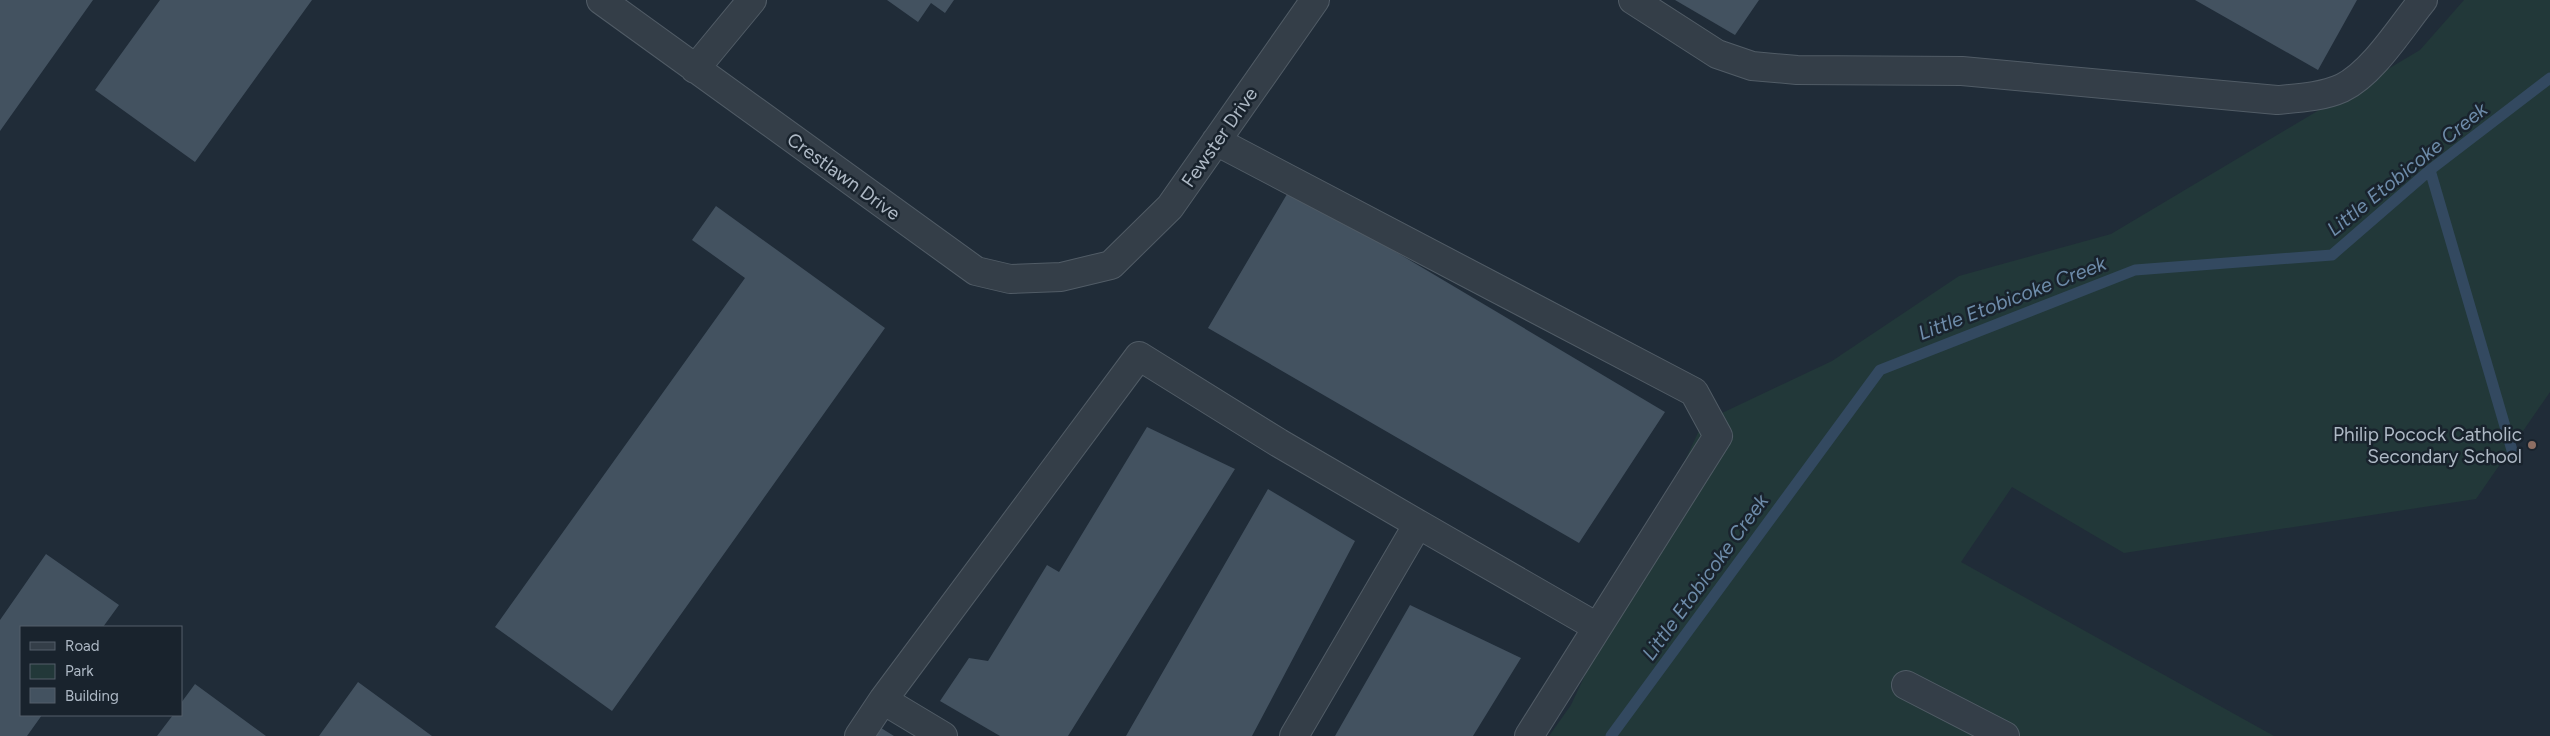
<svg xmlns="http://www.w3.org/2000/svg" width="2550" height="736" viewBox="0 0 2550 736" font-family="Figtree,sans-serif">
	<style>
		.green { fill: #223839 }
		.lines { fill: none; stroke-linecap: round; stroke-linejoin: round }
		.stream { stroke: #334960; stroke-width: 11 }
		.building { fill: #435260 }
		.minor-casing { stroke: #515c66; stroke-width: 30 }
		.minor { stroke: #343e48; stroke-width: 28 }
		.education-dot { fill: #8d6e63; stroke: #19232d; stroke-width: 2 }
		.labels { text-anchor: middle; stroke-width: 5; stroke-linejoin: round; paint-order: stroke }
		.street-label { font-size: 19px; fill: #aeb9c5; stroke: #19232d }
		.poi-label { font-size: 19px; fill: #aeb9c5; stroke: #19232d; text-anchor: end }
		.water-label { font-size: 20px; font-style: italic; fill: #6e8caa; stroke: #19232d }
	</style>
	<rect width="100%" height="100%" fill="#202c38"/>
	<!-- green -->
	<path class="green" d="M 2464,0 L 2550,0 L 2550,392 L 2476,499 L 2124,553 L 2012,487 L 1961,562 L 2274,736 L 1549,736 L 1571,705 L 1703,422 L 1832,361 L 1959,276 L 2111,234 L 2420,50 Z"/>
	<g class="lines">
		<!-- stream -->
		<path class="stream" d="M 2430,170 L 2514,457
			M 1611,736 L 1880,370 L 2135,270 L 2332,255 L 2430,170 L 2550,78"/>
	</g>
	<!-- building -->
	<path class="building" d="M 0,0 L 93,0 L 0,131 Z
		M 160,0 L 312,0 L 195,162 L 95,90 Z
		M 887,0 L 954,0 L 945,13 L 931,3 L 918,22 Z
		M 1675,0 L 1759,0 L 1735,35 Z
		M 2195,0 L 2357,0 L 2318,70 Z
		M 1290,189 L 1665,412 L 1579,543 L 1208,328 Z
		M 716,206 L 885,328 L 612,711 L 495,627 L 745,278 L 692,240 Z
		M 1147,427 L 1235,469 L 1068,736 L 1000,736 L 940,701 L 969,658 L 988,661 L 1047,565 L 1059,572 Z
		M 1268,489 L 1355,541 L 1252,736 L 1126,736 Z
		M 46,554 L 119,605 L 103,627 L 21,627 L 21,715 L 42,715 L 27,736 L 0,736 L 0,620 Z
		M 1410,605 L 1521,658 L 1473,736 L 1335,736 Z
		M 358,682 L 432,736 L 319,736 Z
		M 195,684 L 266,736 L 157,736 L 173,715 L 181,715 L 181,703 Z
		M 881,728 L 894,736 L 876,736 Z"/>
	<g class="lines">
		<defs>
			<path id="minor" d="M 601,0 L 976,271 L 1010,279 L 1061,277 L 1111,265 L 1170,207 L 1315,0
				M 1633,0 L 1717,54 L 1752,66 L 1797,70 L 1962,71 L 2277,100 C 2299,98 2322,97 2342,88 C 2373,73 2401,27 2423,0
				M 695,69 L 752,0
				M 1216,141 L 1694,392 L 1718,436 L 1529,736
				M 1906,685 L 2005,736
				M 883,700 L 1139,356 L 1279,443 L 1418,524
				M 859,736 L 883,700 L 943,736
				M 1294,736 L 1418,524 L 1597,627"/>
		</defs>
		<!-- minor casing -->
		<use href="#minor" class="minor-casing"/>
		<!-- minor -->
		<use href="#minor" class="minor"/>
	</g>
	<!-- markers -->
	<circle class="education-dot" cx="2532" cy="445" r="5"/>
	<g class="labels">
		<!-- street labels -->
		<g class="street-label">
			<text transform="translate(1219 137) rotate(-55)" y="7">Fewster Drive</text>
			<text transform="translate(844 176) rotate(36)" y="7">Crestlawn Drive</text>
		</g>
		<!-- poi labels -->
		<g class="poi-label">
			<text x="2522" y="441">Philip Pocock Catholic<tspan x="2522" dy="22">Secondary School</tspan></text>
		</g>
		<!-- water labels -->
		<g class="water-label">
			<text transform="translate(2407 169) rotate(-39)" y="7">Little Etobicoke Creek</text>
			<text transform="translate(2012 298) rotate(-21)" y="7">Little Etobicoke Creek</text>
			<text transform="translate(1705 577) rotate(-54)" y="7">Little Etobicoke Creek</text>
		</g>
	</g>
	<!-- legend -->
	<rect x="20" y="626" width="162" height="90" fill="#19232d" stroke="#555f6a"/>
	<rect x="30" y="642" width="25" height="8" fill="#343e48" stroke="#555f6a"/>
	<text x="65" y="651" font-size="15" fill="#aeb9c5">Road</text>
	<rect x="30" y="664" width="25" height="15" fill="#223839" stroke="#555f6a"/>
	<text x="65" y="676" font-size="15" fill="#aeb9c5">Park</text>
	<rect x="30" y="688" width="25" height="15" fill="#435260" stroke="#555f6a"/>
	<text x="65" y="701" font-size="15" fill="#aeb9c5">Building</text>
</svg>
